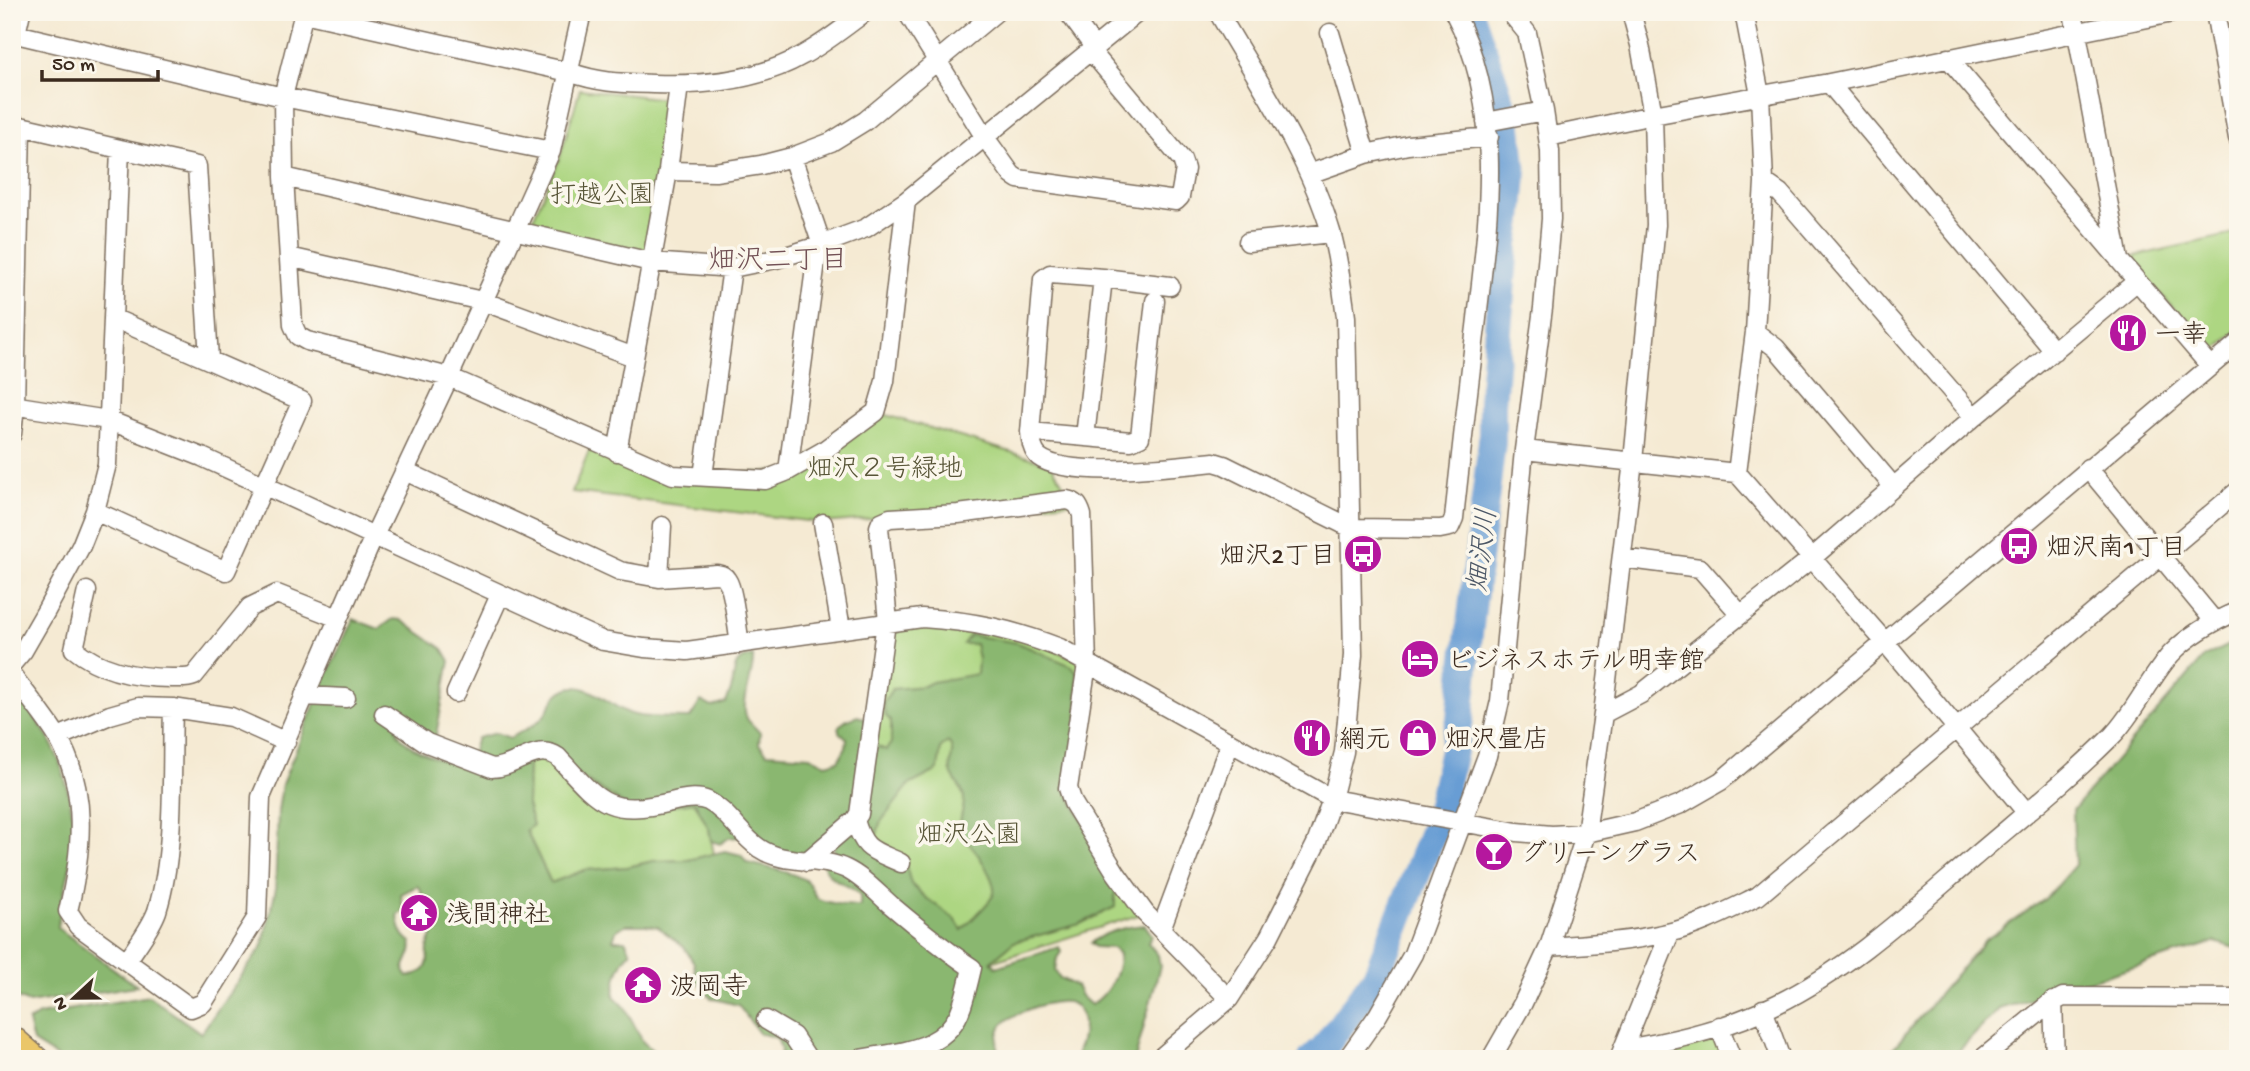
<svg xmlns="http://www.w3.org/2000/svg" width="2250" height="1071" viewBox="0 0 2250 1071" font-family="'Gochi Hand','Klee One',sans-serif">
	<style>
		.green { fill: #add682; stroke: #748050; stroke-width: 2 }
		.forest { fill: #8ab770; stroke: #627047; stroke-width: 2; fill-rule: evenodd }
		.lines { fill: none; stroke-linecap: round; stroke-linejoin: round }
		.river { stroke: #689dd4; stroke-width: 28 }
		.minor-casing { stroke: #7c6d5d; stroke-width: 21 }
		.major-casing { stroke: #7c6d5d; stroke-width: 26 }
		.minor { stroke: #fff; stroke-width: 18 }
		.major { stroke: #eac669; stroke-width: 23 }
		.labels { text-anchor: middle; stroke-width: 7; stroke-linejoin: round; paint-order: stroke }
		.park-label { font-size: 26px; fill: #585537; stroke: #fbf7ec }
		.poi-label { font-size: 26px; fill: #3b2a1e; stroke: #fbf7ec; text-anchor: start }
		.neighbourhood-label { font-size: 28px; fill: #735256; stroke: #fbf7ec }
		.water-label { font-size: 28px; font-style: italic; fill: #4d5867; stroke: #fbf7ec }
	</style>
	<rect width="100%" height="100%" fill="#fbf7ec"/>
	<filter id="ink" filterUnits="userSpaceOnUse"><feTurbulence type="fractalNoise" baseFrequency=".0143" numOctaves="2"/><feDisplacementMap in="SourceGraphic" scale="14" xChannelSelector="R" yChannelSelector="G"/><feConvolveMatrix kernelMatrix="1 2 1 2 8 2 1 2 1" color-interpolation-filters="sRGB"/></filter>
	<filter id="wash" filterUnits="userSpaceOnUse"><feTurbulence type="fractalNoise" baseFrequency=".00686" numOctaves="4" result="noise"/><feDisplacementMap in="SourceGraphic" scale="28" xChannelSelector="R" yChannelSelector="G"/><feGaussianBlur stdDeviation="1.57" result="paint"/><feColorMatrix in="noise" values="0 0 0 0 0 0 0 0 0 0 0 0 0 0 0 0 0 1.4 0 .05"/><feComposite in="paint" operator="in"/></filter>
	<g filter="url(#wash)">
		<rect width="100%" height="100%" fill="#f5ead3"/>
		<!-- green -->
		<path class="green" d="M 580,89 L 665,99 L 670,107 L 647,251 L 634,258 L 527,232 L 560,157 Z
			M 2238,233 L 2238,330 L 2215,351 L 2126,258 Z
			M 876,412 L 1051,464 L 1074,502 L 823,523 L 572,492 L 593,441 L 673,475 L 788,471 Z
			M 886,623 L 1004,629 L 1087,664 L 1073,803 L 1145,913 L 972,968 L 859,836 Z
			M 541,758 L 695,802 L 709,829 L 714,854 L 688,860 L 653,861 L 627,867 L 585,870 L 551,883 L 526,830 L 533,825 L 527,805 L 528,761 Z
			M 1717,1037 L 1726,1059 L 1625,1059 L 1626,1058 Z"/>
		<!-- forest -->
		<path class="forest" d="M 353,619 L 379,629 L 393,619 L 401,620 L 443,649 L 450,661 L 436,735 L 428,739 L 396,729 C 404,751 446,761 466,768 C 472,760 473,748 477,738 L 496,733 L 510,738 C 520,732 534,727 542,718 C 552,708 552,695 566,689 C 589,679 613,711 635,715 C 653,719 673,717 690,718 L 701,701 L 712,707 L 726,703 C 728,697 731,691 732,686 C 736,669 731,660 753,656 C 755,673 738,706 748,720 C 751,724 756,728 760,733 L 759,744 L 767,753 L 810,756 L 826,764 L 838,761 L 846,747 L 847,738 L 839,733 L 839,726 L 847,720 L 858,716 L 865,719 L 876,746 L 886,750 L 891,743 L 891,721 L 885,715 L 883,703 L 892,689 L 924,686 L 932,682 L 977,674 L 978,659 L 975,644 L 963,644 L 970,635 L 1018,643 L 1072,666 L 1077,672 L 1079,755 L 1082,768 L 1079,777 L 1072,775 L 1065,787 L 1115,882 L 1115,907 L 1080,924 L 1014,942 L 991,961 L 996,967 L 1059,947 L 1061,952 L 1057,958 L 1055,971 L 1060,978 L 1076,986 L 1081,996 L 1091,1005 C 1108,994 1119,975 1119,954 L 1113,948 L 1095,947 L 1091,943 C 1103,932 1129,926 1145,925 L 1152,935 L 1148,943 L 1158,955 L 1160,966 L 1135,1059 L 1079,1059 L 1077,1052 C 1083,1039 1089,1011 1071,1003 C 1057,997 1008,1013 1001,1027 C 996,1037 997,1048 998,1059 L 780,1059 L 781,1049 L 777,1038 L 759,1033 L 738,1005 L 711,998 L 696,979 L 694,963 L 684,947 L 658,927 L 646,925 L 625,925 L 616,931 L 613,940 L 625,940 L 631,952 C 619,963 615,979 614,996 L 625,1007 L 643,1042 L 662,1059 L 60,1059 L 33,1042 L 28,1022 L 39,1015 L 149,996 L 201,1033 L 262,947 L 275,893 L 278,811 L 282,784 L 320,691 ZM 948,742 C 957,751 948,760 951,772 C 954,782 964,788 964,800 C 964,812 957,821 961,832 C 963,839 970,844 974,849 C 981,859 996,881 994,893 C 992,902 969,921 962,930 L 955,919 L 925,897 L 911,884 L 905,862 L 875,841 L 880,823 L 909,785 L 938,770 L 941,747 ZM 550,758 L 635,811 L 695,802 L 709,829 L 711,841 L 720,844 L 729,838 L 739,837 L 800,863 L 834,843 L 834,852 L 823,862 C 827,882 847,882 860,895 L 860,906 C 851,906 823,903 817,898 C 812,892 812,885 805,880 C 792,872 762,866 747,863 L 741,855 L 725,851 L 688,860 L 653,861 L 627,867 L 585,870 L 551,883 L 526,830 L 533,825 L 527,805 L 528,762 ZM 417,886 L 420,889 L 425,902 L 431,901 C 450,923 432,927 428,948 C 427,955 430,964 424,970 C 420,973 413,975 408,977 L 404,971 C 405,960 414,954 411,942 C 401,935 399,927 398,915 L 403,911 L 401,894 Z
			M 2238,640 L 2238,949 L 2215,942 L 1999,1009 L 1951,1059 L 1884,1059 L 1984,941 L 2045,899 L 2075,865 L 2073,810 L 2204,657 Z
			M 12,688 C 43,725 62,753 70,801 C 73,814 76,830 74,844 C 71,872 60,900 58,928 L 137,986 L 29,1003 L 12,996 Z"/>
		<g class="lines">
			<!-- river -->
			<path class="river" d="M 1312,1059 L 1324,1048 L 1376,977 L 1437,822 L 1460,720 L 1465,667 L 1492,442 L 1492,403 L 1505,244 L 1509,220 L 1513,175 L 1507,119 L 1470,12"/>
		</g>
	</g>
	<g filter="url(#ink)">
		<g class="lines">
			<defs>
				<path id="minor" d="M 21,12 L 16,34 L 283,97 L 551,151
					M 299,12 L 569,72 C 600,83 621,83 653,84 C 704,86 758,81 803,55 C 825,43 845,27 865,12
					M 304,12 L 283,97 L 284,177 L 293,325 L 298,336 L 307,341 L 449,377 L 673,475 L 765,480 L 788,471 L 823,451 L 876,412 L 885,381 L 906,201
					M 907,12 L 984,136 L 1012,175 L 1018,179 L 1176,201 L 1180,197 L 1185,169 L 1182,160 L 1090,50
					M 1068,12 L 1094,47
					M 2073,12 L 2119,260 L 2210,366
					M 2215,12 L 2238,138
					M 1330,33 L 1366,154
					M 1948,58 L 2117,257
					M 1829,83 L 2054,351
					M 1486,122 L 1544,111
					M 12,124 L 120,149 L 107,464 L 95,511 L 81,546 L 46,611 L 23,651 L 12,664
					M 1548,137 L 1653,115 L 1829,83 L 2177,12
					M 120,149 L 197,166 L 209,359
					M 792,157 L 822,245
					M 668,171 L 715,172 L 761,165 L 792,157 L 831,142 L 865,121 L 996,12
					M 1309,174 L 1366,154 L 1408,145 L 1489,137
					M 284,177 L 651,262 L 732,268 L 776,259 L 818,246 L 866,228 L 906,201 L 1138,12
					M 1764,182 L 1780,193 L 1974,417
					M 1248,242 L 1331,233
					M 289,257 L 482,301 L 634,357
					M 1170,286 L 1103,278 L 1050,274 L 1043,279 L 1030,432 C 1031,441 1032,451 1039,457 C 1067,479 1177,466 1214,462 L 1224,465 L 1351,528 L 1440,529 L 1450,527 L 1454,518 C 1461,454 1468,390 1476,327 C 1488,222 1506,110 1454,12
					M 1755,332 L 1776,348 L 1893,486
					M 12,405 L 108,420 L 202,457 L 603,641 L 644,648 L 687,651 L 922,618 C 973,621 1013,630 1060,648 L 1332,799 L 1517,832 L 1552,835 L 1586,833 L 1635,822 L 1681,804 L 1721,781 L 2238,343
					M 1030,432 L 1131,441 L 1140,437 L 1155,301
					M 12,434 L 15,405 L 21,126
					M 1085,437 L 1103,278
					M 1524,450 L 1737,473 L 1885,642 L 2027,813
					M 617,452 L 668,171 L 679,85
					M 2088,468 L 2215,622
					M 405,471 L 620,571 L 659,578 L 717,574 C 722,575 724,575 727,580 C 734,590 737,629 740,644
					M 788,471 L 818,246
					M 1737,473 L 1755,332 L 1764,182 L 1760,95 L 1744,12
					M 703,476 L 732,268
					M 95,511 L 226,571 L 302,401 L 113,318
					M 823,523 L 841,629
					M 1622,558 L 1700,568 L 1740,614
					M 659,578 L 662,526
					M 87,591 L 74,649 C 102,672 138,678 172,678 C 180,678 187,679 194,676 L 250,607 L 277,594 L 338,618
					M 888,622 L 879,527 L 881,522 L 890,518 L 958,514 L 1067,500 C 1077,502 1079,506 1082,515 L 1087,664 L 1068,788 L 1073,803 L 1116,873 L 1145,913 L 1229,999
					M 12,675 C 27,695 44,715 57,736 C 89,790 82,853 68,911 L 78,926 L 188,1006 L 191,1008 L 203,1003 L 257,917 L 261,797 L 374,536 L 449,377 L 551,151 L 582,12
					M 456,693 L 500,595
					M 304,696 L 346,698
					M 384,714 L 427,743 L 492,768 C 516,768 535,742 558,757 C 599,802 607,817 671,802 C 683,799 697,796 708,801 C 729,812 740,835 759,848 C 785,866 819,856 846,869 C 863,877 878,894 892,906 C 918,928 944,949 972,968 C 969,981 966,994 962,1006 C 947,1052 900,1051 860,1059
					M 1603,714 L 1641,694 L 1812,558 L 1974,417 L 2136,282
					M 58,737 L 110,715 L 138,707 L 173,708 L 231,717 L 286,742
					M 855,820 C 864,852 874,850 901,863
					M 806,862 L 855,820 L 859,814 L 886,623
					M 1161,929 L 1230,743
					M 1549,947 C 1589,944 1628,942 1667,933 C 1699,926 1729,910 1758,896 L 2238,491
					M 127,961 C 137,945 151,928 157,911 C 176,850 171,771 173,708
					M 2053,1001 L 2055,1059
					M 1763,1009 L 1781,1059
					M 766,1020 L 793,1036 L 808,1059
					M 1719,1026 L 1732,1059
					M 1624,1049 C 1676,1041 1729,1028 1777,1004 C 1850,968 1911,911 1972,859 C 2020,818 2068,780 2112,736 C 2135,712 2149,679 2171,654 C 2189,635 2214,621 2238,611
					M 1620,1056 L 1670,933
					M 1159,1059 L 1229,999 L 1269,937 L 1316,844 L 1332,799 L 1344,752 L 1353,655 L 1346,317 C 1342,288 1339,259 1331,232 C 1307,153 1259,83 1218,12
					M 1347,1059 L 1378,1015 L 1413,954 L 1487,756 L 1500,701 L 1524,450 L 1543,308 L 1551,219 L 1550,151 L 1544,111 L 1527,33 L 1510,12
					M 1491,1059 L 1523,1003 L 1549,947 L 1586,833 L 1603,714 L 1633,461 L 1656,225 L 1653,115 L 1640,45 L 1631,12
					M 1982,1059 L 2048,1005 L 2063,997 L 2238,998"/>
				<path id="major" d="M 12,1037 L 37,1059"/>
			</defs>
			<!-- minor casing -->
			<use href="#minor" class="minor-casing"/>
			<!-- major casing -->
			<use href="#major" class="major-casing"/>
			<!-- minor -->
			<use href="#minor" class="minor"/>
			<!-- major -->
			<use href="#major" class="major"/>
		</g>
	</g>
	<!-- icons -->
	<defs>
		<symbol id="restaurant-disc" viewBox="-11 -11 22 22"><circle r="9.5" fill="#b5179e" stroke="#fbf7ec"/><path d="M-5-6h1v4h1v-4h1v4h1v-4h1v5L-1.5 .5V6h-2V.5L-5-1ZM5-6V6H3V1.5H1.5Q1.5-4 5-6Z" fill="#fff"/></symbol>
		<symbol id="bus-disc" viewBox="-11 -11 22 22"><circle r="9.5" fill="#b5179e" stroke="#fbf7ec"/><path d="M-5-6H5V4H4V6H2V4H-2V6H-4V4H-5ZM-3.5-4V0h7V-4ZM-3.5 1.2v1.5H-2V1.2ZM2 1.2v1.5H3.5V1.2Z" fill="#fff"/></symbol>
		<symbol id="hotel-disc" viewBox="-11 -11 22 22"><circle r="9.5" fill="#b5179e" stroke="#fbf7ec"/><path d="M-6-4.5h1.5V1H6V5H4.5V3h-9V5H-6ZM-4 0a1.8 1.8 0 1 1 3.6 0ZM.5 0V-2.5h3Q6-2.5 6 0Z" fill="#fff"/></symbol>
		<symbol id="shop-disc" viewBox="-11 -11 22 22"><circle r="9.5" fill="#b5179e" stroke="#fbf7ec"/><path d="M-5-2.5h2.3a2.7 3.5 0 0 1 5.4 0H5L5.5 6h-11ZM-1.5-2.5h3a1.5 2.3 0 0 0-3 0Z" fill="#fff"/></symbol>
		<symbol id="bar-disc" viewBox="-11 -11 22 22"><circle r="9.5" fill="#b5179e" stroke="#fbf7ec"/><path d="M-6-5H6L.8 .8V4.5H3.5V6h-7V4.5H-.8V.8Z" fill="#fff"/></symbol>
		<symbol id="temple-disc" viewBox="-11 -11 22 22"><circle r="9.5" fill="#b5179e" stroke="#fbf7ec"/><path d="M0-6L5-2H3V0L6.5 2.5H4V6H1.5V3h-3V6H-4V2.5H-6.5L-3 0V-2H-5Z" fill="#fff"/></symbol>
	</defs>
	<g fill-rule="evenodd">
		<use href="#restaurant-disc" x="2106" y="311" width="44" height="44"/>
		<use href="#bus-disc" x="1997" y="524" width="44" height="44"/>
		<use href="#bus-disc" x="1341" y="532" width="44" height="44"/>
		<use href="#hotel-disc" x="1398" y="637" width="44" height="44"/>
		<use href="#restaurant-disc" x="1290" y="716" width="44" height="44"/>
		<use href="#shop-disc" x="1396" y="716" width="44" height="44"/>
		<use href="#bar-disc" x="1472" y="830" width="44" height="44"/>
		<use href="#temple-disc" x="397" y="891" width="44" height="44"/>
		<use href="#temple-disc" x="621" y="963" width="44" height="44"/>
	</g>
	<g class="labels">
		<!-- park labels -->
		<g class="park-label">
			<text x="602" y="202">打越公園</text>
			<text x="885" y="476">畑沢２号緑地</text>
			<text x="969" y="842">畑沢公園</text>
		</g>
		<!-- poi labels -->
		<g class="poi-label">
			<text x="2155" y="342">一幸</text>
			<text x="2046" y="555">畑沢南1丁目</text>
			<text x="1336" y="563" text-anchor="end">畑沢2丁目</text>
			<text x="1447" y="668">ビジネスホテル明幸館</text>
			<text x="1339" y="747">網元</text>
			<text x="1445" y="747">畑沢畳店</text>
			<text x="1521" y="861">グリーングラス</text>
			<text x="446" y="922">浅間神社</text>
			<text x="670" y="994">波岡寺</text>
		</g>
		<!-- neighbourhood labels -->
		<g class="neighbourhood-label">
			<text x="778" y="268">畑沢二丁目</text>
		</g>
		<!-- water labels -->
		<g class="water-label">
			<text transform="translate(1480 550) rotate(-83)" y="10">畑沢川</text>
		</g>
	</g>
	<!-- margin -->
	<rect width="2250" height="1071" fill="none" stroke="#fbf7ec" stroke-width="42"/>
	<!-- north arrow -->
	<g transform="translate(74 998) rotate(248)" stroke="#fbf7ec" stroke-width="5" paint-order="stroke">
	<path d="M0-5L12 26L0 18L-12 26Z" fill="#3b2a1e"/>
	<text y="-10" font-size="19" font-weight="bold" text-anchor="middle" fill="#3b2a1e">N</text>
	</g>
	<!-- scale -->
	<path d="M42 70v10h116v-10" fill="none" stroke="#3b2a1e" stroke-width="3.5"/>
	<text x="52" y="70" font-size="21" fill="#3b2a1e" stroke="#fbf7ec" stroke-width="5" paint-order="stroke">50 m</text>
</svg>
